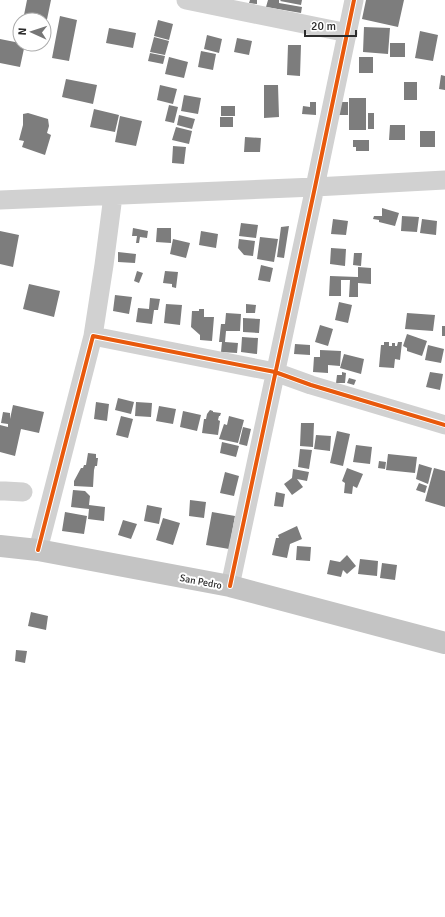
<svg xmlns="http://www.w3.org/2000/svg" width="445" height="917" viewBox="0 0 445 917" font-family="Signika,sans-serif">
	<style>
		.building { fill: #7d7d7d }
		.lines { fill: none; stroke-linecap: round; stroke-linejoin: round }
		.minor { stroke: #d1d1d1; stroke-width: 19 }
		.major { stroke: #c4c4c4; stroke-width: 22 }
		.cycleway-casing { stroke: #fff; stroke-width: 6 }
		.cycleway { stroke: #e8590c; stroke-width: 4 }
		.labels { text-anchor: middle; stroke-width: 4; stroke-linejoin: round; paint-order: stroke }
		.street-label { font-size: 10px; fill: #2c2c2c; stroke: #fff }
	</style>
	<rect width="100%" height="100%" fill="#fff"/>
	<!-- building -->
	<path class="building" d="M 27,0 L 51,0 L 45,29 L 44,20 L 23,20 Z
		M 250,0 L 257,0 L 257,4 L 249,3 Z
		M 268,0 L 279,0 L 279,3 L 302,7 L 301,13 L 266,7 Z
		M 281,0 L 302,0 L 301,5 L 280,1 Z
		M 366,0 L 404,0 L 398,27 L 362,19 Z
		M 60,16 L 77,20 L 69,61 L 52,58 Z
		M 158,20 L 173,24 L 169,40 L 154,36 Z
		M 364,27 L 390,28 L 388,54 L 363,52 Z
		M 109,28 L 136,33 L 133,48 L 106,43 Z
		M 420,31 L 438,35 L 433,61 L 415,58 Z
		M 207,35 L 222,39 L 219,53 L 204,49 Z
		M 154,37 L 169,41 L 165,55 L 150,52 Z
		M 237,38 L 252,41 L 249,55 L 234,52 Z
		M 0,39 L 20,43 L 20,44 L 25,44 L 20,67 L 0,63 Z
		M 390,43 L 405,43 L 405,57 L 390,57 Z
		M 288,45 L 301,45 L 300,76 L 287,75 Z
		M 201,51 L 216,54 L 213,70 L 198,67 Z
		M 150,53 L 165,56 L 163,64 L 148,61 Z
		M 169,57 L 188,62 L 184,78 L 165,74 Z
		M 359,57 L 373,57 L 373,73 L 359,73 Z
		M 441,75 L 445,76 L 445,90 L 439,89 Z
		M 66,79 L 97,85 L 93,104 L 62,97 Z
		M 404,82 L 417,82 L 417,100 L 404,100 Z
		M 160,85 L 177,89 L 173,104 L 157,100 Z
		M 264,85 L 278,85 L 279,117 L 264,118 Z
		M 184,95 L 201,98 L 198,114 L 181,111 Z
		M 349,98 L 366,98 L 366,130 L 349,130 Z
		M 310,102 L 316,102 L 316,115 L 302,114 L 303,106 L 310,107 Z
		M 337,102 L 348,102 L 348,115 L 337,115 Z
		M 169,105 L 178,107 L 174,123 L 165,121 Z
		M 221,106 L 235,106 L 235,116 L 221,116 Z
		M 94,109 L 119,115 L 115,132 L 90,127 Z
		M 28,113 L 48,119 L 49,126 L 47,133 L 51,135 L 45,155 L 22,147 L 24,141 L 19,140 L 23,125 L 23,114 Z
		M 368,113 L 374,113 L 374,129 L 368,129 Z
		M 179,115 L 195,119 L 192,129 L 177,125 Z
		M 120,116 L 142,121 L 136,146 L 115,142 Z
		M 220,117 L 233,117 L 233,127 L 220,127 Z
		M 390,125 L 405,125 L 405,140 L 389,140 Z
		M 176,127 L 192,131 L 189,144 L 172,140 Z
		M 420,131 L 435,131 L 435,147 L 420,147 Z
		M 245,137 L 261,138 L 260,152 L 244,152 Z
		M 353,140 L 369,140 L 369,151 L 356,151 L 356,147 L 353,147 Z
		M 173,146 L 186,147 L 184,164 L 172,163 Z
		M 382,208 L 399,213 L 395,226 L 379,222 L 379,220 L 373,219 L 374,216 L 382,216 Z
		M 402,216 L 419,217 L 417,232 L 401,231 Z
		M 333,219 L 348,221 L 346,235 L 331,234 Z
		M 422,219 L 437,221 L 436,235 L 420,233 Z
		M 241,223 L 258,225 L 256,238 L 239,236 Z
		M 289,226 L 284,258 L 277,257 L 281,227 Z
		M 133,228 L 148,231 L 147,238 L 140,237 L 139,243 L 136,243 L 137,236 L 132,236 Z
		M 157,228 L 171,228 L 171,243 L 156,242 Z
		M 0,231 L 19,235 L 13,267 L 0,264 Z
		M 201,231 L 218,234 L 216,248 L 199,245 Z
		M 260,237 L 278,239 L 274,262 L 257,259 Z
		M 173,239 L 190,243 L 186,258 L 170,254 Z
		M 239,239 L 255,241 L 253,256 L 244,255 L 238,248 Z
		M 331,248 L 346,249 L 345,266 L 330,264 Z
		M 118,252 L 136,254 L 135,263 L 118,262 Z
		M 354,253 L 362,253 L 361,266 L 353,265 Z
		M 261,265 L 273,268 L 270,282 L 258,280 Z
		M 358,267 L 371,268 L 371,284 L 358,283 L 358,297 L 349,297 L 350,280 L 341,280 L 341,296 L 329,296 L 330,276 L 358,277 Z
		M 137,271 L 143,273 L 139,283 L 134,281 Z
		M 165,271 L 178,272 L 176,288 L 172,287 L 172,284 L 163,283 Z
		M 29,284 L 60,291 L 54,317 L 23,309 Z
		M 115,295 L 132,297 L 129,314 L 113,311 Z
		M 150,298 L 160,299 L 158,310 L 154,310 L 152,324 L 136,322 L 138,308 L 149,309 Z
		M 339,302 L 352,305 L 348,323 L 335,320 Z
		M 166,304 L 182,305 L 180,325 L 164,323 Z
		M 246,304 L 256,305 L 255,313 L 246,313 Z
		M 199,309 L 204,309 L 204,317 L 214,317 L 212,341 L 200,340 L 200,335 L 191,327 L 192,311 L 199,311 Z
		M 226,313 L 241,314 L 240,331 L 226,331 L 225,342 L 238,343 L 237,353 L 221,352 L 222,342 L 219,342 L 221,324 L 225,324 Z
		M 407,313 L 435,315 L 433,331 L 405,329 Z
		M 243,318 L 260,319 L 259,333 L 243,332 Z
		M 320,325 L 333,329 L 328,346 L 315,342 Z
		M 442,326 L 445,326 L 445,336 L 442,336 Z
		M 407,334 L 427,341 L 422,356 L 407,351 L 407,348 L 403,346 Z
		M 242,337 L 258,338 L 257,354 L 241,352 Z
		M 384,342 L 389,342 L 389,346 L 392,346 L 392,343 L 395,343 L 395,346 L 397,346 L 398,342 L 402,342 L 400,360 L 395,359 L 394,368 L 379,367 L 381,345 L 384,345 Z
		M 295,344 L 310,345 L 310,355 L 294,354 Z
		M 428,345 L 444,349 L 441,363 L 425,360 Z
		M 320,350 L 341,351 L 340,366 L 328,365 L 328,373 L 313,372 L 314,357 L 320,357 Z
		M 344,354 L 364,359 L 361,374 L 340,368 Z
		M 342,372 L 346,373 L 345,383 L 336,383 L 337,375 L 342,375 Z
		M 430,372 L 443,374 L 440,390 L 426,387 Z
		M 349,378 L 356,380 L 354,385 L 347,383 Z
		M 118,398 L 134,402 L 131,414 L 115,410 Z
		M 96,402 L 109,404 L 107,421 L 94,419 Z
		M 136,402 L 152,403 L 151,417 L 135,416 Z
		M 13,405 L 44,412 L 39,433 L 21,429 L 15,456 L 0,452 L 0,425 L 8,427 L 8,424 L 1,423 L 3,412 L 10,413 L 10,419 Z
		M 159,406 L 176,409 L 173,424 L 156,421 Z
		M 210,410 L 213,411 L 213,412 L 221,413 L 220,416 L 219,416 L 218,420 L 220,421 L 218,435 L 202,433 L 204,419 L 206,419 L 207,414 Z
		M 183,411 L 201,415 L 197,431 L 180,427 Z
		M 121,416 L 133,419 L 128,438 L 116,435 Z
		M 229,416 L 244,420 L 238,443 L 219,439 L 224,424 L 227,425 Z
		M 301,423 L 314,423 L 313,447 L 300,446 Z
		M 243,427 L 251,429 L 247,446 L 239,444 Z
		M 337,431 L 350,434 L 343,466 L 330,463 Z
		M 316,435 L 331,436 L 330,451 L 314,449 Z
		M 222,442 L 239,446 L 236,457 L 220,453 Z
		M 356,445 L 372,447 L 370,464 L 353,462 Z
		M 300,449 L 312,450 L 309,469 L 298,467 Z
		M 88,453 L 96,454 L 96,458 L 98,458 L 97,466 L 95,466 L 94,470 L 93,487 L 74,486 L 74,481 L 81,468 L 83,468 L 84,465 L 86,465 Z
		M 388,454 L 417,457 L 415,473 L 386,470 Z
		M 379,461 L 386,462 L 385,469 L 378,468 Z
		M 419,464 L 432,468 L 428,484 L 416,479 Z
		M 347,468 L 363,474 L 357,488 L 353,486 L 352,494 L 344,493 L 345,483 L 342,481 Z
		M 434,468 L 445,471 L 445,507 L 425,501 Z
		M 293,469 L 309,472 L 307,481 L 297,479 L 303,487 L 292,495 L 284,484 L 292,478 Z
		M 225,472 L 239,476 L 234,496 L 220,493 Z
		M 419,483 L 427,486 L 425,493 L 416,490 Z
		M 73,490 L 85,491 L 90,496 L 89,505 L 105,507 L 104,521 L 88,519 L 89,509 L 71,507 Z
		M 276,492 L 285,494 L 283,507 L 274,506 Z
		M 190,500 L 206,502 L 204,518 L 189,516 Z
		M 147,505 L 162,508 L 159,524 L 144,521 Z
		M 65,512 L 87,516 L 84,534 L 62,531 Z
		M 212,512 L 235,516 L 229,549 L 206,545 Z
		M 163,518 L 180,523 L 173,545 L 156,540 Z
		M 123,520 L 137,524 L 131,539 L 118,535 Z
		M 297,526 L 302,539 L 290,544 L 287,558 L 272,555 L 276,538 L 279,538 L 278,535 Z
		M 297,546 L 311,547 L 310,561 L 296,560 Z
		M 347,555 L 356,566 L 347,574 L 343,570 L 341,577 L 327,574 L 330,560 L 340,562 Z
		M 360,559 L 378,561 L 377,576 L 358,574 Z
		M 382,563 L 397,565 L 395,580 L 380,578 Z
		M 31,612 L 48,616 L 46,630 L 28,626 Z
		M 16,650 L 27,651 L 25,663 L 15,661 Z"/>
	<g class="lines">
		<!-- minor -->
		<path class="minor" d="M 186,0 L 348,33
			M 0,200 L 315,187 L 445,180
			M 93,336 L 104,265 L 113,196
			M 0,491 L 5,491 L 23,492
			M 38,550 L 93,336 L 275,372 L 311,385 L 445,425
			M 230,586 L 315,187 L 354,0"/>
		<!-- major -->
		<path class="major" d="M 0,546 L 38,550 L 230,586 L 445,643"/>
		<defs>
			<path id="cycleway" d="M 38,550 L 93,336 L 275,372 L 311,385 L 445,425
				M 230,586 L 315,187 L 354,0"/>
		</defs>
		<!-- cycleway casing -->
		<use href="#cycleway" class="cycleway-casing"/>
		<!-- cycleway -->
		<use href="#cycleway" class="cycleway"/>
	</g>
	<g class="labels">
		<!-- street labels -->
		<g class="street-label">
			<text transform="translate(201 581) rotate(11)" y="4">San Pedro</text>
		</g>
	</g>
	<!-- north arrow -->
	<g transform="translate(32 32) rotate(273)"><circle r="19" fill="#ffffff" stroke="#ababab"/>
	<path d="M0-3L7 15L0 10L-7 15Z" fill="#767676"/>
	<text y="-6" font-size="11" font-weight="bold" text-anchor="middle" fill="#2c2c2c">N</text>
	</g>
	<!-- scale -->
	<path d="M305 30v6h51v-6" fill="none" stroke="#2c2c2c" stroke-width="2"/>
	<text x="311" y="30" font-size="12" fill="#2c2c2c" stroke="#ffffff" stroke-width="3" paint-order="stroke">20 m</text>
</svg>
